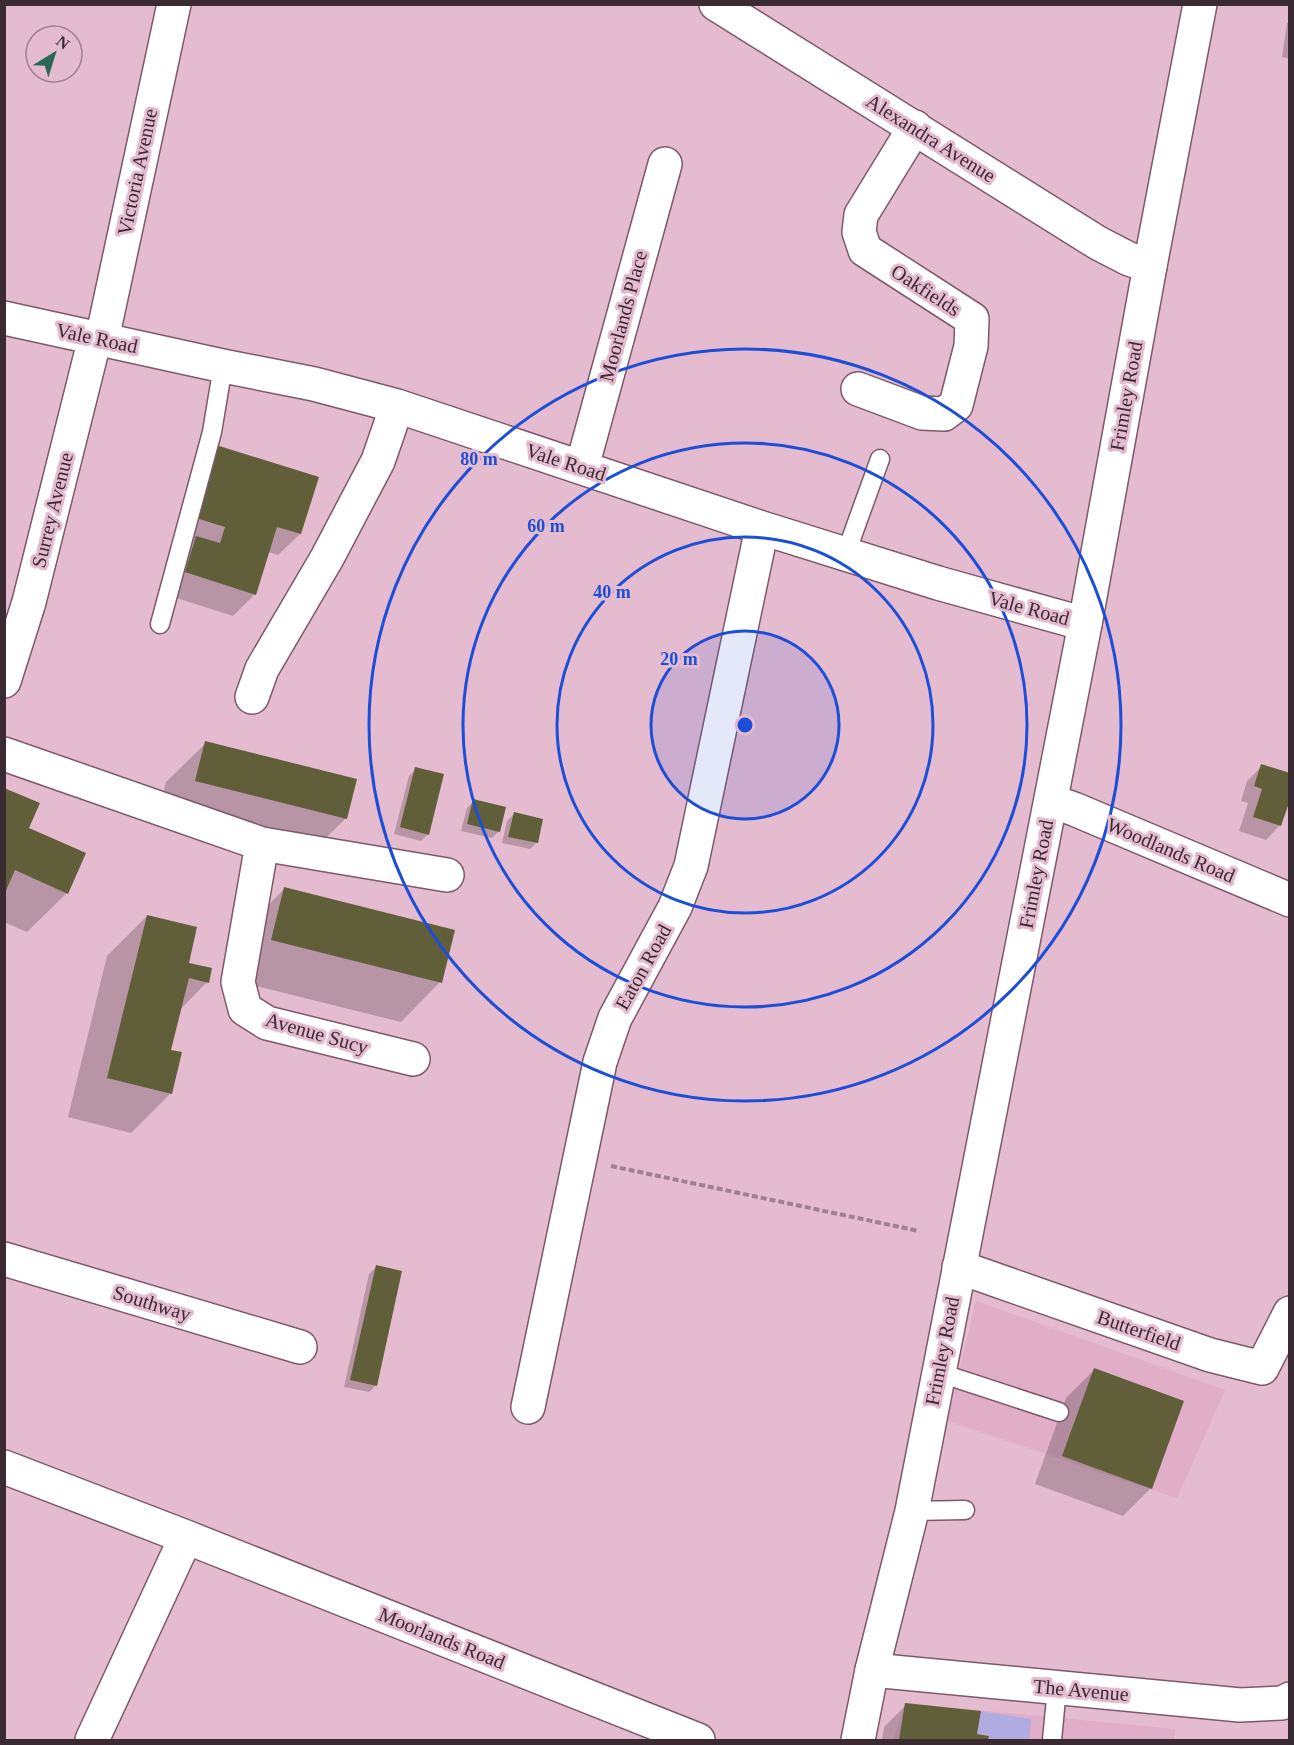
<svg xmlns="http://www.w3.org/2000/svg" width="1294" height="1745" viewBox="0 0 1294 1745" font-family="Georgia,serif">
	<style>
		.built { fill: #e0aec6 }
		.green { fill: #b0ace1 }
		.shadow { fill: #0003 }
		.building { fill: #605f3a }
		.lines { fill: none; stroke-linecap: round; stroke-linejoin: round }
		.lane-casing { stroke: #7e596b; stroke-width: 21 }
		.street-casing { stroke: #7e596b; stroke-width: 36 }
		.secondary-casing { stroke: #7e596b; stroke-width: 36 }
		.path { stroke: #9f808f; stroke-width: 4; stroke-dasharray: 6 3; stroke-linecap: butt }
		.lane { stroke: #fff; stroke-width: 18 }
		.street { stroke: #fff; stroke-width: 33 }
		.secondary { stroke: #fff; stroke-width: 33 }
		.ring { fill: none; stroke: #1d4ed8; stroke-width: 3 }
		.labels { text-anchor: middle; stroke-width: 6; stroke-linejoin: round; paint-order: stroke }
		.street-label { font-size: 20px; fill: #3a2a32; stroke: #e5bbcf }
		.centre { fill: #1d4ed8; stroke: #e5bbcf; stroke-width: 3 }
		.ring-label { font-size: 18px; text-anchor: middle; font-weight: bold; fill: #1d4ed8; stroke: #e5bbcf; stroke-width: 6; stroke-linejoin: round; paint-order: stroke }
	</style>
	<rect width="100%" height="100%" fill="#e5bbcf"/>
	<!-- built -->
	<path class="built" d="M 976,1301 L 1225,1390 L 1177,1498 L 947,1421 Z
		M 905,1703 L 1175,1729 L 1174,1740 L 893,1740 Z"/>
	<!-- green -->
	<path class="green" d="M 981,1711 L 1031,1719 L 1029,1740 L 988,1740 L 988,1735 L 977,1734 Z"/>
	<!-- shadow -->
	<path class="shadow" d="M 1290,21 L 1290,59 L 1282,57 L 1287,23 Z
		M 194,468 L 317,478 L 300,534 L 278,555 L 268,552 L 255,594 L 233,616 L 164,594 L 190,544 L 173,538 Z
		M 206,743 L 346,818 L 306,858 L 156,821 L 166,782 Z
		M 1262,766 L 1280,825 L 1266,840 L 1239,831 L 1248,803 L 1241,801 L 1247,781 Z
		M 416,769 L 428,834 L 421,841 L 394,834 L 409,776 Z
		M 4,790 L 67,893 L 27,932 L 4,922 Z
		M 474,801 L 499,831 L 492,838 L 461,831 L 467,808 Z
		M 514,814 L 537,842 L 530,849 L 502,843 L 507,821 Z
		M 284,889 L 440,982 L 401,1022 L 232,980 L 245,929 Z
		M 147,916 L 187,964 L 207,982 L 179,1011 L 169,1051 L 171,1093 L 131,1133 L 68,1117 L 107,956 Z
		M 376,1267 L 376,1385 L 369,1392 L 344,1387 L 369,1274 Z
		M 1094,1370 L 1151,1488 L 1123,1516 L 1035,1484 L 1066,1398 Z
		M 906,1705 L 975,1735 L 987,1737 L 986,1740 L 882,1740 L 884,1727 Z"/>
	<!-- building -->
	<path class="building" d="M 216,445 L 319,477 L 301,534 L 277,527 L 256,595 L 185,572 L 196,536 L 220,543 L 225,527 L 193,517 Z
		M 205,741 L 357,779 L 347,819 L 195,781 Z
		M 1261,764 L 1290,773 L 1290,800 L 1281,826 L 1253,817 L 1262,789 L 1254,786 Z
		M 415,767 L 444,774 L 429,835 L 400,827 Z
		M 4,788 L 40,803 L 29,828 L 86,853 L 68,894 L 15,870 L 4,895 Z
		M 473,799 L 506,807 L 500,832 L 467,824 Z
		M 514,812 L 543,819 L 538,843 L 508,837 Z
		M 284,887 L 455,930 L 442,983 L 271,940 Z
		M 147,915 L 197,927 L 189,963 L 212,968 L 209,983 L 189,978 L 171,1050 L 182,1052 L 172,1094 L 107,1078 Z
		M 376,1265 L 402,1271 L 377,1386 L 350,1380 Z
		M 1094,1368 L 1184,1401 L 1152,1489 L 1062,1456 Z
		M 905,1703 L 981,1711 L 977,1734 L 989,1736 L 988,1740 L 899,1740 Z"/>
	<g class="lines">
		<defs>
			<path id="lane" d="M 846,553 L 880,459
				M 160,624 L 212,432 L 223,366
				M 937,1372 L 1059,1412
				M 912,1511 L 965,1510
				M 1052,1740 L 1057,1688"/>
			<path id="street" d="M 716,4 L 1098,243 L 1129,259 L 1150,266
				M 4,318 L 223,366 L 314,384 L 397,406 L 762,528 L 938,583 L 1085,624
				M 102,339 L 174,4
				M 858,389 L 922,413 L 944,414 L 956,405 L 971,346 L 972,319 L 865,250 L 859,232 L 861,215 L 915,127
				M 582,467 L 665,164
				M 4,681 L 29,602 L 95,338
				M 252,697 L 262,669 L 327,558 L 378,461 L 397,406
				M 4,754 L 262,844 L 447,875
				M 1051,801 L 1074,809 L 1290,900
				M 262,844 L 238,982 L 245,1009 L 267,1023 L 413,1059
				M 4,1259 L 300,1347
				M 959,1267 L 1210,1355 L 1262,1368 L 1290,1313
				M 528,1407 L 600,1062 L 615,1018 L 675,907 L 691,866 L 762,528
				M 4,1467 L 186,1537 L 698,1740
				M 872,1670 L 1240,1705 L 1282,1703 L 1290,1699
				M 92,1740 L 186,1537"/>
			<path id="secondary" d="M 858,1740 L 872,1670 L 912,1511 L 1085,624 L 1150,266 L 1200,4"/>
		</defs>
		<!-- lane casing -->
		<use href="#lane" class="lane-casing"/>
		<!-- street casing -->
		<use href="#street" class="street-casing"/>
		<!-- secondary casing -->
		<use href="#secondary" class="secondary-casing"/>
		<!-- path -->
		<path class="path" d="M 611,1166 L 919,1231"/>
		<!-- lane -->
		<use href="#lane" class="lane"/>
		<!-- street -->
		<use href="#street" class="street"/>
		<!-- secondary -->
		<use href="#secondary" class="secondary"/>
	</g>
	<!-- distance rings -->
	<circle cx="745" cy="725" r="94" fill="#1d4ed8" fill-opacity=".12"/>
	<g class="ring">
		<circle cx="745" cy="725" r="94"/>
		<circle cx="745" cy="725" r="188"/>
		<circle cx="745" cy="725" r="282"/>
		<circle cx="745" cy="725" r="376"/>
	</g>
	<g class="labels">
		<!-- street labels -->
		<g class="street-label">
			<text transform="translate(931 138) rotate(32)" y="7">Alexandra Avenue</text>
			<text transform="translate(137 172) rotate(-78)" y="7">Victoria Avenue</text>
			<text transform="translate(926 290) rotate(33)" y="7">Oakfields</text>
			<text transform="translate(623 316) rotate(-75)" y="7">Moorlands Place</text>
			<text transform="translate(97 338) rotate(12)" y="7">Vale Road</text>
			<text transform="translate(1126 396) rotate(-80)" y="7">Frimley Road</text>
			<text transform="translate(566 462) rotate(18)" y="7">Vale Road</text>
			<text transform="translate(52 510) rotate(-76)" y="7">Surrey Avenue</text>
			<text transform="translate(1029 608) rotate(15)" y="7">Vale Road</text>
			<text transform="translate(1171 850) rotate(23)" y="7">Woodlands Road</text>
			<text transform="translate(1036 874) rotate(-79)" y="7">Frimley Road</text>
			<text transform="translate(643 967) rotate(-61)" y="7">Eaton Road</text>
			<text transform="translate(317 1033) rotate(16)" y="7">Avenue Sucy</text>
			<text transform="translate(152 1303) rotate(17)" y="7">Southway</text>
			<text transform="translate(1139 1330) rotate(19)" y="7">Butterfield</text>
			<text transform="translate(942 1351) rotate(-79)" y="7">Frimley Road</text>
			<text transform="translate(442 1638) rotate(22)" y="7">Moorlands Road</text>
			<text transform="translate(1081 1690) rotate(5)" y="7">The Avenue</text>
		</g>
	</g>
	<circle cx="745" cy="725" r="9" class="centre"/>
	<g class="ring-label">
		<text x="479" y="465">80 m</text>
		<text x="546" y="532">60 m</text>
		<text x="612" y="598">40 m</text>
		<text x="679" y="665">20 m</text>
	</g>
	<!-- border -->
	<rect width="1294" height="1745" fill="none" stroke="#3a2a32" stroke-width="12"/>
	<!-- north arrow -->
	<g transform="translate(54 54) rotate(38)"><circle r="28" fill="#e5bbcf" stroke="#a18190" stroke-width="1.5"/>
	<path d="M0-4.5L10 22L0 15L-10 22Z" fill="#2b6853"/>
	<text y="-9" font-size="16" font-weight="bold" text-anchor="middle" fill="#3a2a32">N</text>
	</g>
</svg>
